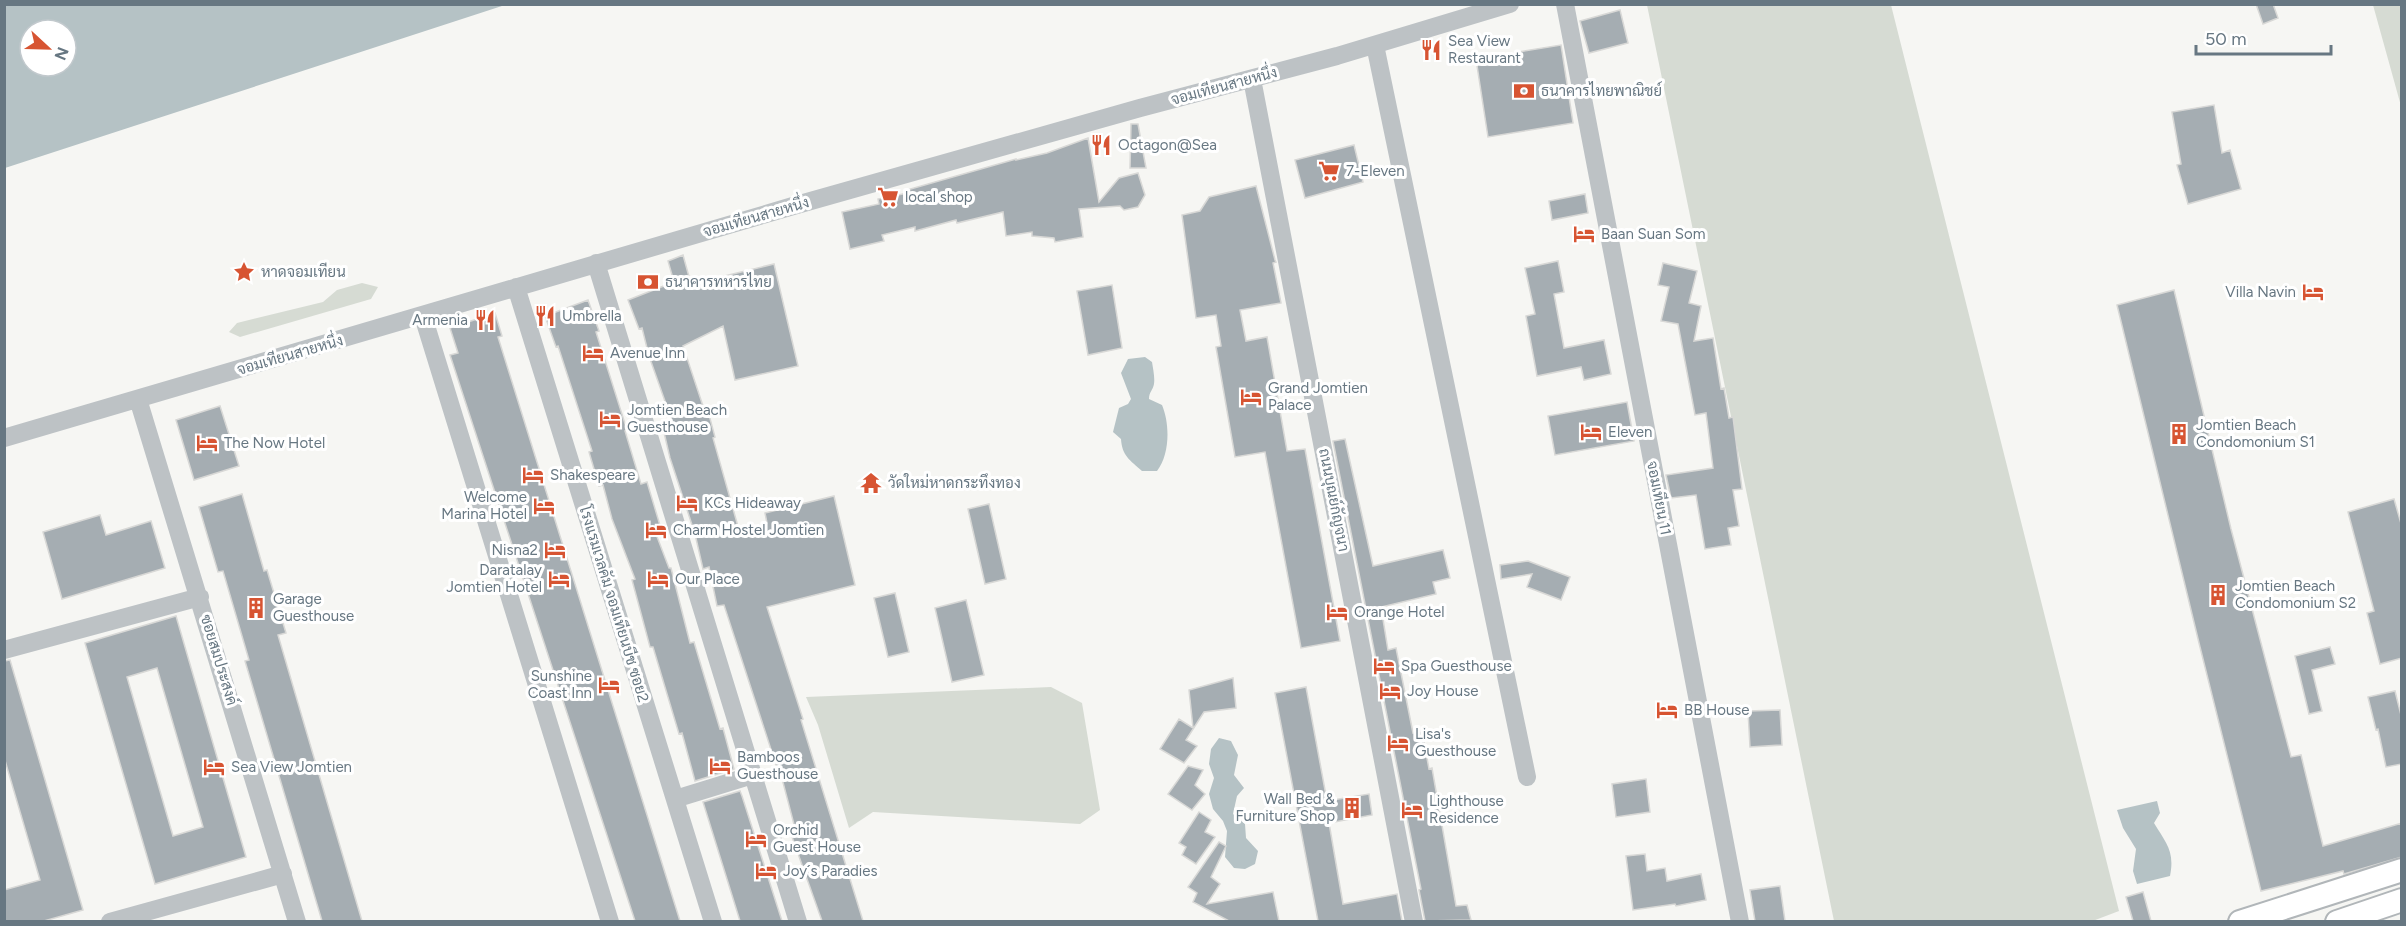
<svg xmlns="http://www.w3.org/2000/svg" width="2406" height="926" viewBox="0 0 2406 926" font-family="Figtree,Sarabun,sans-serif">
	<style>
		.green { fill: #d6dbd3 }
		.water { fill: #b5c2c5; fill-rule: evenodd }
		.building { fill: #a5adb2; stroke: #d8d8d6; stroke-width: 1.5; fill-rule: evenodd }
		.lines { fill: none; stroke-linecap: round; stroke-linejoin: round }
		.major-casing { stroke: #b1b6b9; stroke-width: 26 }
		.minor { stroke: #bdc2c5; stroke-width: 18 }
		.major { stroke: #fff; stroke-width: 22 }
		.labels { text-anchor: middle; stroke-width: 6; stroke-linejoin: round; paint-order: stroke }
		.poi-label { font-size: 15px; fill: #677782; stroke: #fff; text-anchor: start }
		.street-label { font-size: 15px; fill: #677782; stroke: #fff }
	</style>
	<rect width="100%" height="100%" fill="#f6f6f3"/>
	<!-- green -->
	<path class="green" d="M 1647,5 L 1891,5 L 2119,911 L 2090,922 L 1834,921 Z
		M 2373,5 L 2401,5 L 2401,106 Z
		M 362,283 L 378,287 L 371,299 L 240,337 L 229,332 L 237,323 L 323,302 L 337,290 Z
		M 1051,687 L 1082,703 L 1100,810 L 1080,824 L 873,812 L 849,828 L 818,725 L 806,697 Z"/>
	<!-- water -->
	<path class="water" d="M 5,4 L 504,4 L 505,5 L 5,168 ZM 30,30 L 66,30 L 66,66 L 30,66 Z
		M 1145,357 L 1152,362 C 1153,369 1155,377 1154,384 C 1153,390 1149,392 1149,399 L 1162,405 C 1170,424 1170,454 1157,471 L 1142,471 C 1130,460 1122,456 1121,439 L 1113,432 L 1119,408 L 1128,404 L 1131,399 L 1121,373 L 1128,359 Z
		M 1219,738 L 1231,741 L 1238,755 L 1234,775 L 1244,788 L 1237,796 L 1233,814 L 1245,824 L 1246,838 L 1258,851 L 1255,864 L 1245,869 L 1234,868 L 1225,857 L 1227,831 L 1223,821 L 1213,809 L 1209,794 L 1214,778 L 1209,764 L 1211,749 Z
		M 2157,801 L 2160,813 L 2154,823 C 2166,843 2175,851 2170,876 L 2137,884 L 2133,871 L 2136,849 L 2123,828 L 2117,810 Z"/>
	<!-- building -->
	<path class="building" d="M 2256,4 L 2273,4 L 2278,18 L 2263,24 Z
		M 1620,10 L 1628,43 L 1589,53 L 1580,21 Z
		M 1561,45 L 1573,123 L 1488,137 L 1476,59 Z
		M 2214,105 L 2222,153 L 2230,150 L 2241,189 L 2188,204 L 2177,165 L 2181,164 L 2172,112 Z
		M 1131,124 L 1138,124 L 1146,168 L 1130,168 Z
		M 1088,138 L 1099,202 L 1119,178 L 1138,173 L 1145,195 L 1138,207 L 1124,210 L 1120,206 L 1079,209 L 1083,237 L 1055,242 L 1054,238 L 1032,236 L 1032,232 L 1006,236 L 1003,212 L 957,223 L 956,220 L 915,231 L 915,227 L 882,235 L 884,241 L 850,249 L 842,212 L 879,204 L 878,199 L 908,193 L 907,190 L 1016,159 L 1016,160 L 1047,153 Z
		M 1354,145 L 1363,182 L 1305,198 L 1295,160 Z
		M 1256,186 L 1275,260 L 1276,262 L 1273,263 L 1281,303 L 1240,310 L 1246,341 L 1267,337 L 1287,451 L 1305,449 L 1340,641 L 1301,648 L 1265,452 L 1235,457 L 1216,347 L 1221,346 L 1216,315 L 1196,318 L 1182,215 L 1200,211 L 1209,197 Z
		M 1585,194 L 1588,213 L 1552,220 L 1549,201 Z
		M 683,255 L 691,284 L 774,264 L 798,366 L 735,380 L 723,326 L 683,346 L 705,412 L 708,411 L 715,437 L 713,438 L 739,530 L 767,523 L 765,513 L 834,496 L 855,585 L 767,607 L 803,719 L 801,720 L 863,921 L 822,921 L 791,834 L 796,832 L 779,767 L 777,768 L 724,605 L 717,606 L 709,567 L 703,569 L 695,534 L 670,458 L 662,424 L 672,421 L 649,356 L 642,328 L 639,329 L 628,300 L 674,282 L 668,261 Z
		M 1558,261 L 1564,292 L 1554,294 L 1564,348 L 1604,340 L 1611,374 L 1584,380 L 1581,367 L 1537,376 L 1526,316 L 1535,314 L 1525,268 Z
		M 1663,263 L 1697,271 L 1689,303 L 1701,306 L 1694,341 L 1713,338 L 1721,389 L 1724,388 L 1729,418 L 1733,417 L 1742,489 L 1733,490 L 1739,526 L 1728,528 L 1731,545 L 1705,549 L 1696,495 L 1671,498 L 1666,475 L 1713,468 L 1706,413 L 1695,415 L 1678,324 L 1661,321 L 1669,287 L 1658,285 Z
		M 1112,285 L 1122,348 L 1088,355 L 1077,291 Z
		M 2174,290 L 2231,529 L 2291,757 L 2301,755 L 2323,846 L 2402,823 L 2402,857 L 2344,874 L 2343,871 L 2261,891 L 2200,647 L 2117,305 Z
		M 588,300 L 599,331 L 596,332 L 627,430 L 625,431 L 641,484 L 647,482 L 662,532 L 656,534 L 669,568 L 671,568 L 690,643 L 694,642 L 720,729 L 723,728 L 734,769 L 695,781 L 682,733 L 679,734 L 653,647 L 650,647 L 632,580 L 635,579 L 612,519 L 603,485 L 599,486 L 589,452 L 592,451 L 558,346 L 556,347 L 545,316 Z
		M 495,313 L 502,336 L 498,337 L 680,921 L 635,921 L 450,355 L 458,353 L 450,328 Z
		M 1627,402 L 1634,441 L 1555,455 L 1548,416 Z
		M 220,406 L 239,466 L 194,480 L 176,420 Z
		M 1345,439 L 1373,566 L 1443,550 L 1450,578 L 1433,582 L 1436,594 L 1381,607 L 1388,650 L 1396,648 L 1413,733 L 1422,731 L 1429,769 L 1432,768 L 1456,906 L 1467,905 L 1471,920 L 1425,921 L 1419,890 L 1421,889 L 1333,441 Z
		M 242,494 L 264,571 L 267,570 L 286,633 L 278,635 L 362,921 L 322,921 L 245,661 L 249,660 L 223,571 L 218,572 L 199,507 Z
		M 2394,499 L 2402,527 L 2402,658 L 2380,664 L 2367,613 L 2374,611 L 2348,512 Z
		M 989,504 L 1006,579 L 985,584 L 968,509 Z
		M 100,515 L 106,535 L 151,521 L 165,568 L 62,599 L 43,532 Z
		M 1528,561 L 1570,577 L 1561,600 L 1527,587 L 1532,574 L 1501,579 L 1500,565 Z
		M 895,593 L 909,652 L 888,657 L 874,598 Z
		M 966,600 L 984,675 L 952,682 L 935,608 Z
		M 176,616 L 246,857 L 155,884 L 85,643 ZM 157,668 L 203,827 L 173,836 L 127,677 Z
		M 2330,647 L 2335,664 L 2312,670 L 2322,711 L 2309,714 L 2295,656 Z
		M 10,660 L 83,910 L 44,921 L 4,921 L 4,890 L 40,880 L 4,757 L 4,661 Z
		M 1233,678 L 1236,708 L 1204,712 L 1186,740 L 1197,746 L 1184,763 L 1160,749 L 1179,719 L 1193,728 L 1189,690 Z
		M 1306,687 L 1327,801 L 1369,794 L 1372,815 L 1329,823 L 1343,904 L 1397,894 L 1402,921 L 1318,921 L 1275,693 Z
		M 2395,691 L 2402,719 L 2402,764 L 2386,767 L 2378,729 L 2376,730 L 2368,697 Z
		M 1780,710 L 1782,745 L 1750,747 L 1748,711 Z
		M 1188,766 L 1203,770 L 1195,785 L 1205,794 L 1192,810 L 1168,794 Z
		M 1646,779 L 1650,812 L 1616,817 L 1612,784 Z
		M 740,791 L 742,796 L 782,921 L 740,921 L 703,802 Z
		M 1199,812 L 1211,820 L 1205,832 L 1215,837 L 1196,864 L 1182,855 L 1186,847 L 1179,843 Z
		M 1219,842 L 1226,846 L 1211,877 L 1220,884 L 1207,904 L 1273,892 L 1279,921 L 1229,921 L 1193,902 L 1197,893 L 1188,887 Z
		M 1645,854 L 1647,871 L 1665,868 L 1667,881 L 1701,874 L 1706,900 L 1676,906 L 1675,904 L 1633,910 L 1626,856 Z
		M 1780,886 L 1785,921 L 1755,921 L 1750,890 Z
		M 2143,892 L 2151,921 L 2133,921 L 2126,897 Z"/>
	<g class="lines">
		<defs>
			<path id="major" d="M 2240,922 L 2402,870
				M 2337,922 L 2402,900"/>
		</defs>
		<!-- major casing -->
		<use href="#major" class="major-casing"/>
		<!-- minor -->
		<path class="minor" d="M 1565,4 L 1740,922
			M 1375,45 L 1527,777
			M 1252,79 L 1414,922
			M 596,263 L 798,922
			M 516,287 L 713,922
			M 423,316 L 610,922
			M 138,399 L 297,922
			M 4,438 L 793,206 L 1140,108 L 1337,56 L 1510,4
			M 4,650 L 200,597
			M 675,799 L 753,775
			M 110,922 L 283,874"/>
		<!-- major -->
		<use href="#major" class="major"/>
	</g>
	<!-- icons -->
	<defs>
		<symbol id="restaurant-bare" viewBox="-9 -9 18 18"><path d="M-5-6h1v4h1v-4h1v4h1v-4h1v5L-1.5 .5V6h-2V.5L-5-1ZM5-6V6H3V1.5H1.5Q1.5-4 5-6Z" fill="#d75432" stroke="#fff" stroke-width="2.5" paint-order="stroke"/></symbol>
		<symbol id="bank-bare" viewBox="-9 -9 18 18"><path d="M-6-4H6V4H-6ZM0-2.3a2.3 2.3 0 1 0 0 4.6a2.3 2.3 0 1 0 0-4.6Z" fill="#d75432" stroke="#fff" stroke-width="2.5" paint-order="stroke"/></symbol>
		<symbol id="supermarket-bare" viewBox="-9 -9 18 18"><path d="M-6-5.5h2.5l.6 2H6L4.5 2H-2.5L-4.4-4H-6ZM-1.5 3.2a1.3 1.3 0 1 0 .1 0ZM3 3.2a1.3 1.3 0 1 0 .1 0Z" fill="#d75432" stroke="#fff" stroke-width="2.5" paint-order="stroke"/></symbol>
		<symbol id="hotel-bare" viewBox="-9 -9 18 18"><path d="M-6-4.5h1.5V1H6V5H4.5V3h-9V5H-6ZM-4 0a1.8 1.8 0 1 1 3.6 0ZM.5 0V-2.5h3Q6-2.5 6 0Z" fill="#d75432" stroke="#fff" stroke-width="2.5" paint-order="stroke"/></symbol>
		<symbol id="sight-bare" viewBox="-9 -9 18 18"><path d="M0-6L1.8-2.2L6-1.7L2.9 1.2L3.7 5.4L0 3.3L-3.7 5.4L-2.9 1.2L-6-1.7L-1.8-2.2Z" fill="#d75432" stroke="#fff" stroke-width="2.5" paint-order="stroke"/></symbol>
		<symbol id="building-bare" viewBox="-9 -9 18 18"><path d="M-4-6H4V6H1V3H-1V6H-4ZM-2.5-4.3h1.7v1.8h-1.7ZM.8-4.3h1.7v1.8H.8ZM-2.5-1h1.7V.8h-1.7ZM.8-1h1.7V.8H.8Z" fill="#d75432" stroke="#fff" stroke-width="2.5" paint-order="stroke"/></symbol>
		<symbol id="temple-bare" viewBox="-9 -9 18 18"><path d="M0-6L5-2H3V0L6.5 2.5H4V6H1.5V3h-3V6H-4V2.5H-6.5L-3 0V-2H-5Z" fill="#d75432" stroke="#fff" stroke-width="2.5" paint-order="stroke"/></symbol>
	</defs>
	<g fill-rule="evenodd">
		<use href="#restaurant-bare" x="1416" y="35" width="30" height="30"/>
		<use href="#bank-bare" x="1509" y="76" width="30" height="30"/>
		<use href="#restaurant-bare" x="1086" y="130" width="30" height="30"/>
		<use href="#supermarket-bare" x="1314" y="156" width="30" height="30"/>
		<use href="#supermarket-bare" x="873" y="182" width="30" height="30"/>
		<use href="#hotel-bare" x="1569" y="219" width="30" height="30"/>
		<use href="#sight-bare" x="229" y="257" width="30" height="30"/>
		<use href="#bank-bare" x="633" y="267" width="30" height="30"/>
		<use href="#hotel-bare" x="2298" y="277" width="30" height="30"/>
		<use href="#restaurant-bare" x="530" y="301" width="30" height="30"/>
		<use href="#restaurant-bare" x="470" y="305" width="30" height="30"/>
		<use href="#hotel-bare" x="578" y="338" width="30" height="30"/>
		<use href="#hotel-bare" x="1236" y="382" width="30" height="30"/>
		<use href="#hotel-bare" x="595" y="404" width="30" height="30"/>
		<use href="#hotel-bare" x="1576" y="417" width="30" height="30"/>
		<use href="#building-bare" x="2164" y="419" width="30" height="30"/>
		<use href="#hotel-bare" x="192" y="428" width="30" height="30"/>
		<use href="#hotel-bare" x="518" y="460" width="30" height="30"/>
		<use href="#temple-bare" x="856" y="468" width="30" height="30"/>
		<use href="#hotel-bare" x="672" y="488" width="30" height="30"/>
		<use href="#hotel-bare" x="529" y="491" width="30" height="30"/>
		<use href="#hotel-bare" x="641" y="515" width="30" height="30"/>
		<use href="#hotel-bare" x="540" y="535" width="30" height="30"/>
		<use href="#hotel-bare" x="544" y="564" width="30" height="30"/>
		<use href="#hotel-bare" x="643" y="564" width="30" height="30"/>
		<use href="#building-bare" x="2203" y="580" width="30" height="30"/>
		<use href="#building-bare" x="241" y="593" width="30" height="30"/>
		<use href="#hotel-bare" x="1322" y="597" width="30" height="30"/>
		<use href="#hotel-bare" x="1369" y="651" width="30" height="30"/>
		<use href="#hotel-bare" x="594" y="670" width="30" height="30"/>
		<use href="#hotel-bare" x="1375" y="676" width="30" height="30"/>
		<use href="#hotel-bare" x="1652" y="695" width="30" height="30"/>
		<use href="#hotel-bare" x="1383" y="728" width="30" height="30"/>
		<use href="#hotel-bare" x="705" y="751" width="30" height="30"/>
		<use href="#hotel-bare" x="199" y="752" width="30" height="30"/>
		<use href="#building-bare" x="1337" y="793" width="30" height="30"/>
		<use href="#hotel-bare" x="1397" y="795" width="30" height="30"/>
		<use href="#hotel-bare" x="741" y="824" width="30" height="30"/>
		<use href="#hotel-bare" x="751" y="856" width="30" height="30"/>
	</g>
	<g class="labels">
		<!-- poi labels -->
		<g class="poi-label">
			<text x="1448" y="46">Sea View<tspan x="1448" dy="17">Restaurant</tspan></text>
			<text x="1541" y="96">ธนาคารไทยพาณิชย์</text>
			<text x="1118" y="150">Octagon@Sea</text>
			<text x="1346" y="176">7-Eleven</text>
			<text x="905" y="202">local shop</text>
			<text x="1601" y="239">Baan Suan Som</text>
			<text x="261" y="277">หาดจอมเทียน</text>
			<text x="665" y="287">ธนาคารทหารไทย</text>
			<text x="2296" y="297" text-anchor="end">Villa Navin</text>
			<text x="562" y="321">Umbrella</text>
			<text x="468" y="325" text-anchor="end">Armenia</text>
			<text x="610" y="358">Avenue Inn</text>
			<text x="1268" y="393">Grand Jomtien<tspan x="1268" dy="17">Palace</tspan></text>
			<text x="627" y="415">Jomtien Beach<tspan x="627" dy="17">Guesthouse</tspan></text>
			<text x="2196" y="430">Jomtien Beach<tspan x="2196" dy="17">Condomonium S1</tspan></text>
			<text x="1608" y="437">Eleven</text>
			<text x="224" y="448">The Now Hotel</text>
			<text x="550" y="480">Shakespeare</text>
			<text x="888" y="488">วัดใหม่หาดกระทึงทอง</text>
			<text x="527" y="502" text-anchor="end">Welcome<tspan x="527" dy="17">Marina Hotel</tspan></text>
			<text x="704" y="508">KCs Hideaway</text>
			<text x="673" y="535">Charm Hostel Jomtien</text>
			<text x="538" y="555" text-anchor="end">Nisna2</text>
			<text x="542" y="575" text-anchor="end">Daratalay<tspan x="542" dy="17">Jomtien Hotel</tspan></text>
			<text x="675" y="584">Our Place</text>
			<text x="2235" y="591">Jomtien Beach<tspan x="2235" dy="17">Condomonium S2</tspan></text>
			<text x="273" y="604">Garage<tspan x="273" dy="17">Guesthouse</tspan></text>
			<text x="1354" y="617">Orange Hotel</text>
			<text x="1401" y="671">Spa Guesthouse</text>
			<text x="592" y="681" text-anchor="end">Sunshine<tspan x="592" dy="17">Coast Inn</tspan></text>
			<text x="1407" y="696">Joy House</text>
			<text x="1684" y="715">BB House</text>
			<text x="1415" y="739">Lisa's<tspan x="1415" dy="17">Guesthouse</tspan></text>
			<text x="737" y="762">Bamboos<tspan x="737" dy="17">Guesthouse</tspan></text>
			<text x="231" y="772">Sea View Jomtien</text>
			<text x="1335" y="804" text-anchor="end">Wall Bed &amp;<tspan x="1335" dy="17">Furniture Shop</tspan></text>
			<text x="1429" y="806">Lighthouse<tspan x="1429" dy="17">Residence</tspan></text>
			<text x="773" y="835">Orchid<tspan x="773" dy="17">Guest House</tspan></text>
			<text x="783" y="876">Joy´s Paradies</text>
		</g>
		<!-- street labels -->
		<g class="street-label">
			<text transform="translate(1224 86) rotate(-15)" y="5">จอมเทียนสายหนึ่ง</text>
			<text transform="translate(756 217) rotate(-16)" y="5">จอมเทียนสายหนึ่ง</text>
			<text transform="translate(290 355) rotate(-16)" y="5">จอมเทียนสายหนึ่ง</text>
			<text transform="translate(1659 498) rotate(79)" y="5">จอมเทียน 11</text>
			<text transform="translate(1334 500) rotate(79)" y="5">ถนนบุณย์กัญจนา</text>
			<text transform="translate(614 604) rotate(73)" y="5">โรงแรมเวลคัม จอมเทียนบีช ซอย2</text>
			<text transform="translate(219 660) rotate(73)" y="5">ซอยสมประสงค์</text>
		</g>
	</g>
	<!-- border -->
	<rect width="2406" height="926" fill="none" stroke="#677782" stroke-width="12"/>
	<!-- north arrow -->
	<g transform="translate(48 48) rotate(112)"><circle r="28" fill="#ffffff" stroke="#c2c9cd" stroke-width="1.5"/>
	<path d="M0-4.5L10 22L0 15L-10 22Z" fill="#d75432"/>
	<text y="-9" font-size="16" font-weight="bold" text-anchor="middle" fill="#677782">N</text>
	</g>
	<!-- scale -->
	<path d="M2196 45v9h135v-9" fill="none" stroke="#677782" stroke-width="3"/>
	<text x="2205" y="45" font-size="18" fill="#677782" stroke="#ffffff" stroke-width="4.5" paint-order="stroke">50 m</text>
</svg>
